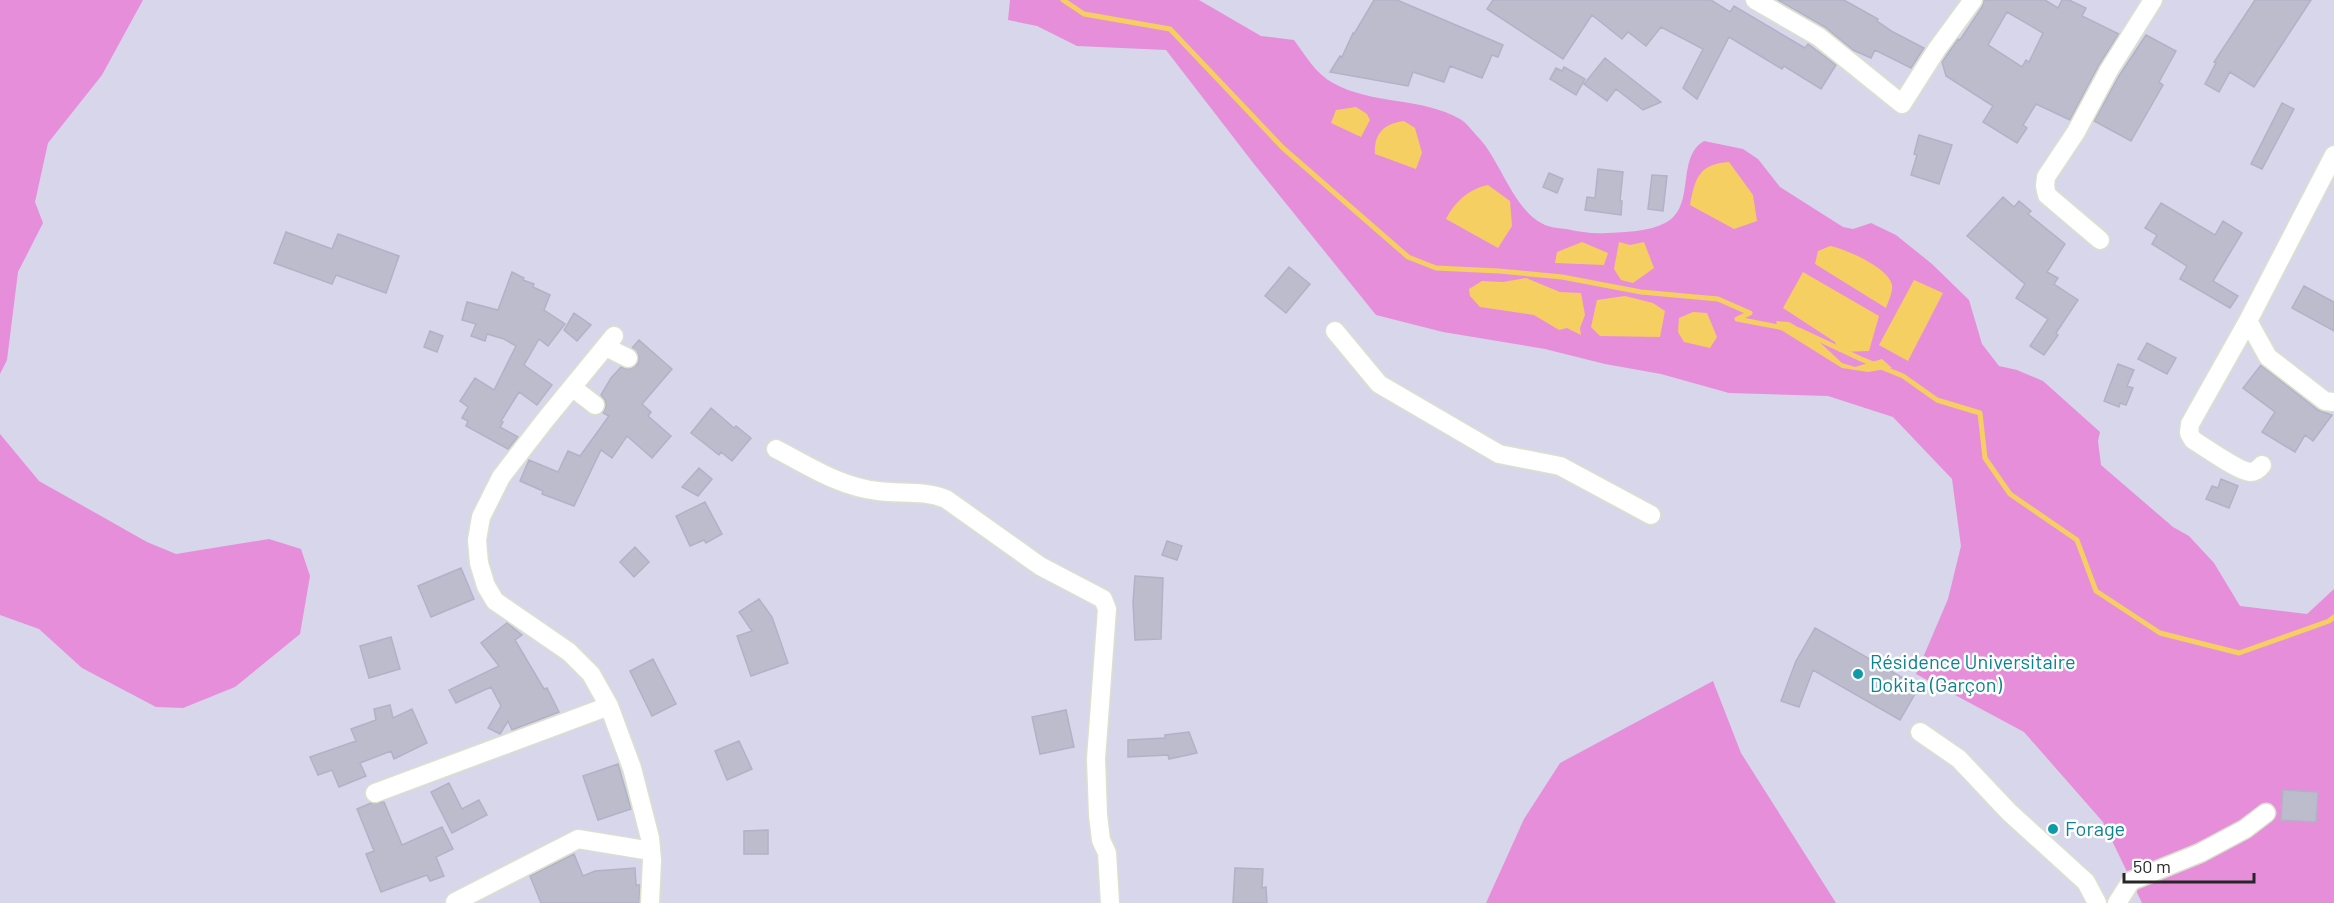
<svg xmlns="http://www.w3.org/2000/svg" width="2334" height="903" viewBox="0 0 2334 903" font-family="Barlow,sans-serif">
	<style>
		.green { fill: #e68eda }
		.water { fill: #f5cf61 }
		.lines { fill: none; stroke-linecap: round; stroke-linejoin: round }
		.stream { stroke: #f5cf61; stroke-width: 5 }
		.building { fill: #bdbccc; stroke: #b3b1c6; stroke-width: 1.5; fill-rule: evenodd }
		.minor-casing { stroke: #dbe1cc; stroke-width: 21 }
		.minor { stroke: #fff; stroke-width: 18 }
		.culture-dot { fill: #0f9aa8; stroke: #fff; stroke-width: 2 }
		.labels { text-anchor: middle; stroke-width: 5; stroke-linejoin: round; paint-order: stroke }
		.culture-label { font-size: 20px; fill: #0d838f; stroke: #fff; text-anchor: start }
	</style>
	<rect width="100%" height="100%" fill="#d7d6eb"/>
	<!-- green -->
	<path class="green" d="M 0,0 L 143,0 L 102,75 L 48,143 L 35,202 L 43,223 L 18,272 L 7,360 L 0,374 Z
		M 1010,0 L 1199,0 L 1261,36 L 1294,40 C 1305,55 1316,74 1333,83 C 1372,105 1422,97 1460,119 C 1467,123 1473,132 1479,138 C 1502,163 1515,215 1548,226 C 1554,228 1560,228 1566,229 C 1580,232 1593,234 1607,233 C 1625,232 1648,232 1665,223 C 1697,207 1675,158 1704,141 L 1743,149 L 1758,159 L 1780,187 L 1843,227 L 1853,229 L 1871,223 L 1896,235 L 1932,264 L 1969,300 L 1982,344 L 1999,366 L 2017,370 L 2043,381 L 2100,432 L 2098,441 L 2101,465 L 2173,527 L 2189,536 L 2214,563 L 2240,606 L 2307,614 L 2334,589 L 2334,903 L 2142,903 L 2103,822 L 2024,732 L 1916,674 L 1948,599 L 1961,546 L 1952,479 L 1893,417 L 1828,396 L 1729,393 L 1661,374 L 1605,364 L 1545,349 L 1443,332 L 1376,315 L 1254,164 L 1166,50 L 1077,46 L 1037,26 L 1008,20 Z
		M 0,434 L 39,481 L 147,542 L 176,554 L 269,539 L 301,549 L 310,576 L 300,634 L 235,687 L 183,708 L 156,707 L 82,668 L 39,629 L 0,615 Z
		M 1713,681 L 1741,753 L 1836,903 L 1486,903 L 1524,819 L 1560,763 Z"/>
	<!-- water -->
	<path class="water" d="M 1356,107 L 1367,114 L 1370,120 L 1361,137 L 1331,123 L 1336,110 Z
		M 1404,121 L 1415,128 L 1422,153 L 1416,169 L 1375,154 C 1374,134 1383,124 1404,121 Z
		M 1729,162 L 1753,195 L 1757,221 L 1734,229 L 1690,205 C 1695,178 1699,164 1729,162 Z
		M 1488,185 L 1510,201 L 1512,226 L 1498,248 L 1446,219 C 1455,201 1469,189 1488,185 Z
		M 1582,242 L 1608,253 L 1604,265 L 1555,263 L 1557,252 Z
		M 1619,242 L 1630,245 L 1644,242 L 1654,268 L 1633,283 L 1621,280 L 1614,269 Z
		M 1830,246 C 1846,249 1889,268 1892,285 C 1893,292 1888,302 1886,308 L 1815,264 L 1818,251 Z
		M 1803,272 L 1879,316 L 1869,351 L 1839,352 L 1835,342 L 1783,308 Z
		M 1526,278 L 1560,292 L 1581,293 L 1585,315 L 1580,328 L 1581,335 L 1567,328 L 1559,330 L 1534,315 L 1480,307 L 1470,296 L 1469,289 L 1482,281 L 1503,282 Z
		M 1914,280 L 1943,293 L 1908,361 L 1879,345 Z
		M 1625,296 L 1653,303 L 1665,311 L 1660,337 L 1600,336 L 1591,327 L 1597,300 Z
		M 1693,312 L 1707,313 L 1717,337 L 1710,348 L 1684,342 L 1678,332 L 1679,318 Z
		M 1776,321 L 1789,322 L 1813,336 L 1842,363 L 1855,367 L 1882,359 L 1892,368 L 1868,372 L 1842,368 L 1778,328 Z"/>
	<g class="lines">
		<!-- stream -->
		<path class="stream" d="M 1063,0 L 1084,14 L 1170,29 L 1283,148 L 1408,257 L 1436,268 L 1499,271 L 1562,277 L 1641,292 L 1718,299 L 1750,313 L 1737,319 L 1784,328
			M 1799,330 L 1861,359 L 1903,376 L 1937,400 L 1980,413 L 1985,458 L 2010,494 L 2077,540 L 2096,591 L 2160,633 L 2239,653 L 2329,621 L 2334,617"/>
	</g>
	<!-- building -->
	<path class="building" d="M 1374,0 L 1397,0 L 1503,45 L 1498,57 L 1492,55 L 1482,78 L 1450,66 L 1444,82 L 1413,72 L 1408,86 L 1330,72 L 1340,56 L 1342,57 L 1353,33 L 1354,34 Z
		M 1493,0 L 1711,0 L 1730,12 L 1734,6 L 1805,48 L 1808,44 L 1836,65 L 1821,89 L 1784,66 L 1782,69 L 1729,37 L 1697,99 L 1683,88 L 1703,49 L 1661,27 L 1646,46 L 1628,32 L 1622,39 L 1592,15 L 1563,59 L 1487,9 Z
		M 1778,0 L 1844,0 L 1878,19 L 1877,21 L 1893,32 L 1924,48 L 1911,68 L 1875,50 L 1871,58 L 1853,50 L 1825,27 Z
		M 1984,0 L 2045,0 L 2058,8 L 2062,0 L 2069,0 L 2086,8 L 2082,16 L 2119,34 L 2099,65 L 2070,120 L 2036,104 L 2023,125 L 2027,128 L 2017,143 L 1983,122 L 1993,106 L 1946,76 L 1942,62 L 1958,39 L 1960,40 L 1982,7 ZM 2007,12 L 2043,33 L 2029,62 L 2026,60 L 2022,67 L 1988,45 Z
		M 2255,0 L 2311,0 L 2254,87 L 2230,72 L 2219,92 L 2205,84 L 2216,63 L 2214,62 Z
		M 2146,35 L 2176,51 L 2159,82 L 2163,85 L 2131,141 L 2094,121 L 2119,76 Z
		M 1605,58 L 1661,102 L 1643,110 L 1616,89 L 1607,101 L 1584,84 Z
		M 1564,67 L 1585,79 L 1576,95 L 1550,79 L 1556,68 L 1562,71 Z
		M 2282,103 L 2294,109 L 2262,169 L 2251,164 Z
		M 1919,135 L 1952,145 L 1939,184 L 1911,175 L 1917,155 L 1914,154 Z
		M 1598,169 L 1623,172 L 1620,201 L 1622,201 L 1621,215 L 1585,210 L 1587,197 L 1595,198 Z
		M 1549,173 L 1563,179 L 1557,193 L 1543,187 Z
		M 1652,175 L 1667,176 L 1663,211 L 1648,209 Z
		M 2003,197 L 2014,207 L 2019,201 L 2031,211 L 2028,214 L 2065,244 L 2047,272 L 2058,278 L 2054,284 L 2078,300 L 2056,333 L 2058,335 L 2044,355 L 2030,346 L 2048,319 L 2016,298 L 2025,284 L 1967,236 Z
		M 2161,203 L 2215,235 L 2223,221 L 2242,233 L 2213,281 L 2238,296 L 2230,308 L 2180,279 L 2187,266 L 2152,244 L 2157,235 L 2145,228 Z
		M 286,232 L 332,249 L 338,234 L 399,256 L 386,293 L 336,275 L 332,284 L 274,263 Z
		M 1289,267 L 1310,284 L 1286,313 L 1265,296 Z
		M 512,272 L 524,278 L 523,280 L 534,284 L 533,287 L 550,295 L 544,310 L 565,324 L 548,346 L 539,339 L 524,365 L 552,385 L 537,405 L 519,392 L 501,421 L 503,422 L 500,427 L 518,437 L 508,449 L 466,426 L 468,421 L 462,418 L 468,407 L 460,401 L 475,378 L 494,390 L 516,346 L 504,339 L 487,334 L 485,341 L 471,336 L 476,324 L 462,320 L 467,302 L 498,310 Z
		M 2304,286 L 2334,302 L 2334,331 L 2292,308 Z
		M 574,313 L 591,325 L 577,341 L 564,330 Z
		M 430,331 L 443,336 L 437,352 L 424,347 Z
		M 639,340 L 672,369 L 642,404 L 651,412 L 648,416 L 671,436 L 652,458 L 627,436 L 612,458 L 601,450 L 574,506 L 542,494 L 543,491 L 520,481 L 529,460 L 558,472 L 568,451 L 580,456 L 609,416 L 603,413 L 606,406 L 605,400 L 601,395 L 611,378 L 621,367 L 629,369 L 638,364 L 639,357 L 632,348 Z
		M 2147,343 L 2176,358 L 2167,374 L 2138,359 Z
		M 2118,364 L 2134,370 L 2127,386 L 2133,388 L 2126,405 L 2120,403 L 2119,407 L 2104,401 Z
		M 2261,365 L 2318,410 L 2332,415 L 2313,441 L 2305,435 L 2295,452 L 2262,432 L 2275,412 L 2243,388 Z
		M 711,408 L 734,428 L 736,426 L 751,438 L 732,461 L 721,452 L 719,455 L 691,433 Z
		M 699,468 L 712,479 L 698,496 L 682,487 Z
		M 2221,479 L 2238,486 L 2229,508 L 2206,499 L 2212,486 L 2218,488 Z
		M 705,502 L 722,534 L 706,543 L 704,540 L 690,546 L 676,516 Z
		M 1167,541 L 1182,546 L 1177,560 L 1162,555 Z
		M 635,547 L 649,562 L 634,577 L 620,562 Z
		M 461,568 L 474,599 L 431,617 L 418,586 Z
		M 1135,576 L 1163,578 L 1161,639 L 1135,640 L 1133,602 Z
		M 759,599 L 772,617 L 788,663 L 751,676 L 737,636 L 752,631 L 739,612 Z
		M 507,623 L 522,635 L 515,640 L 544,689 L 547,688 L 559,712 L 512,730 L 508,721 L 500,734 L 488,728 L 501,706 L 491,687 L 456,703 L 449,690 L 499,666 L 481,643 Z
		M 1815,628 L 1919,687 L 1900,720 L 1813,670 L 1799,707 L 1781,701 L 1796,661 Z
		M 391,637 L 400,669 L 369,678 L 360,646 Z
		M 653,659 L 676,704 L 652,716 L 630,671 Z
		M 390,705 L 393,718 L 412,709 L 427,743 L 394,759 L 391,751 L 360,763 L 366,776 L 339,787 L 332,770 L 318,775 L 310,757 L 356,741 L 351,729 L 376,720 L 374,709 Z
		M 1066,710 L 1074,747 L 1040,754 L 1032,717 Z
		M 1189,732 L 1197,753 L 1169,759 L 1168,755 L 1128,757 L 1128,740 L 1165,738 L 1165,735 Z
		M 739,741 L 752,769 L 727,780 L 715,751 Z
		M 618,764 L 631,809 L 598,820 L 583,776 Z
		M 449,783 L 462,809 L 479,800 L 487,815 L 452,833 L 431,792 Z
		M 2283,790 L 2318,792 L 2316,822 L 2281,820 Z
		M 384,802 L 402,845 L 442,827 L 453,849 L 436,857 L 444,876 L 430,881 L 427,875 L 381,892 L 366,854 L 374,851 L 357,809 L 371,803 Z
		M 768,830 L 768,854 L 744,854 L 744,831 Z
		M 574,854 L 583,876 L 595,871 L 635,868 L 636,885 L 640,885 L 639,903 L 541,903 L 530,876 Z
		M 1235,868 L 1263,869 L 1262,888 L 1266,887 L 1267,903 L 1233,903 Z"/>
	<g class="lines">
		<defs>
			<path id="minor" d="M 1755,0 L 1819,37 L 1902,104 L 1937,49 L 1973,0
				M 2100,240 L 2047,195 L 2045,186 L 2046,177 L 2076,132 L 2109,70 L 2153,0
				M 2248,321 L 2268,357 L 2325,401 L 2334,402
				M 1335,331 L 1379,384 L 1499,454 L 1560,466 L 1651,515
				M 614,336 L 546,419 L 501,477 L 481,517 L 477,540 L 479,563 L 486,586 L 495,601 L 569,652 L 591,674 L 609,706 L 632,768 L 650,838 L 652,860 L 650,903
				M 606,347 L 628,358
				M 573,388 L 595,405
				M 776,449 C 809,466 840,487 878,491 C 901,494 924,490 946,499 L 1040,566 L 1103,599 L 1107,609 L 1096,759 L 1098,815 L 1101,840 L 1107,853 L 1110,903
				M 2262,465 C 2259,469 2256,472 2250,472 C 2238,471 2205,447 2193,440 L 2189,433 L 2190,424 L 2248,321 L 2334,155
				M 1920,732 L 1959,759 L 2009,812 L 2086,882 L 2097,903
				M 375,793 L 609,706
				M 455,902 L 578,839 L 651,851
				M 2117,903 L 2131,881 L 2200,853 L 2245,829 L 2266,813"/>
		</defs>
		<!-- minor casing -->
		<use href="#minor" class="minor-casing"/>
		<!-- minor -->
		<use href="#minor" class="minor"/>
	</g>
	<!-- markers -->
	<g class="culture-dot">
		<circle cx="1858" cy="674" r="6"/>
		<circle cx="2053" cy="829" r="6"/>
	</g>
	<g class="labels">
		<!-- culture labels -->
		<g class="culture-label">
			<text x="1870" y="669">Résidence Universitaire<tspan x="1870" dy="23">Dokita (Garçon)</tspan></text>
			<text x="2065" y="836">Forage</text>
		</g>
	</g>
	<!-- scale -->
	<path d="M2124 873v9h130v-9" fill="none" stroke="#272727" stroke-width="3"/>
	<text x="2133" y="873" font-size="18" fill="#272727" stroke="#ffffff" stroke-width="4.5" paint-order="stroke">50 m</text>
</svg>
